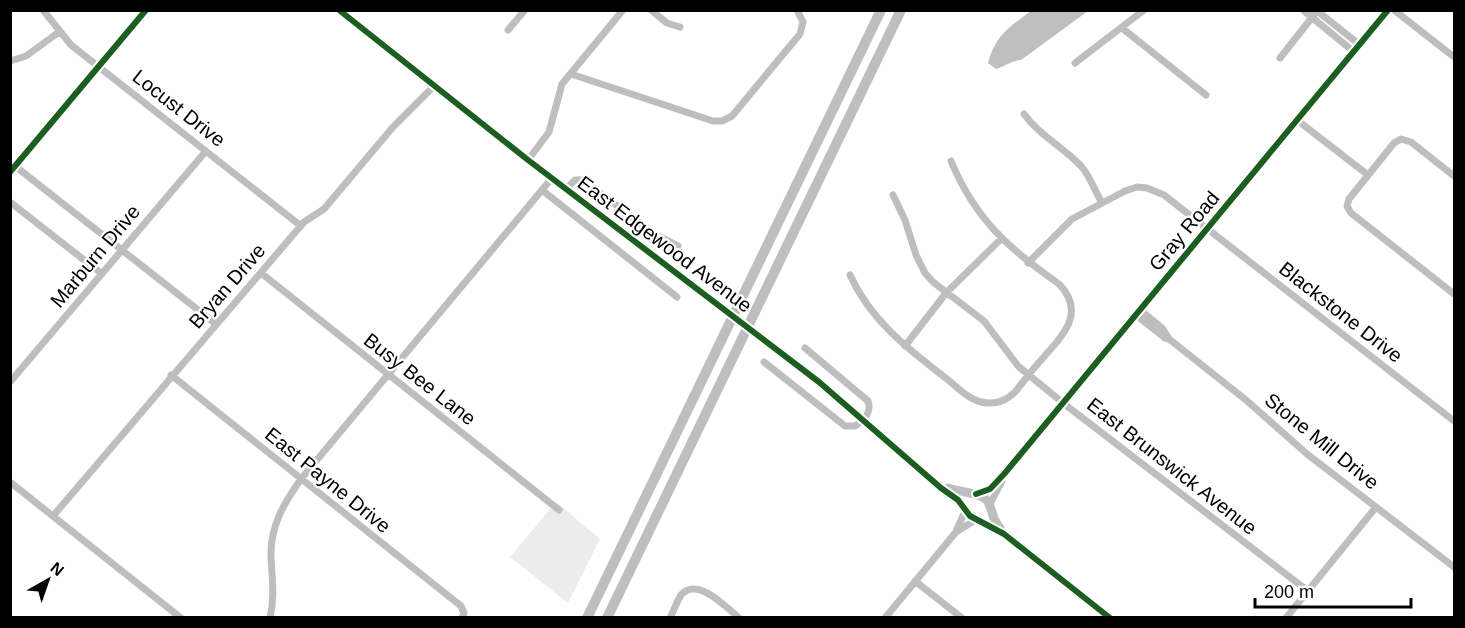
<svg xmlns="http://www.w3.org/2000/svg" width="1465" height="628" viewBox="0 0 1465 628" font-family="Arial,sans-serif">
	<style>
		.green { fill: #ececec }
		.water { fill: #bfbfbf }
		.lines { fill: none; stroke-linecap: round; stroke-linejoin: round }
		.minor { stroke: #bebebe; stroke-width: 7 }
		.major { stroke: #bebebe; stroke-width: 9 }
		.highway { stroke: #bebebe; stroke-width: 10 }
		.cycleway-casing { stroke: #fff; stroke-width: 10 }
		.cycleway { stroke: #1b5e20; stroke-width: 6 }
		.labels { text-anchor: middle; stroke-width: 4.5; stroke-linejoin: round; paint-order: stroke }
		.street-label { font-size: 20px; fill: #000; stroke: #fff }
	</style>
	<rect width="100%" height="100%" fill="#fff"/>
	<!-- green -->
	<path class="green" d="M 556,502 L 600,539 L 568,603 L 510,557 Z"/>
	<!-- water -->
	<path class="water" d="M 1031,11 L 1088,11 L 1021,60 C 1010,61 1006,66 996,69 L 988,63 C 996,35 1009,27 1031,11 Z"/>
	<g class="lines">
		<!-- minor -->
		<path class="minor" d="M 43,10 L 71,45 L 301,226
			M 651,10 L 667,23 L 680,27
			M 1303,10 L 1354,52
			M 1316,10 L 1360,45
			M 1394,10 L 1454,57
			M 1122,28 L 1206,95
			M 508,30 L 525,10
			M 1280,58 L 1317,11
			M 10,61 L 26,56 L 59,32
			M 1075,63 L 1144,10
			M 571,74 L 713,121 L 722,121 L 732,116 L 800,34 L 803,22 L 797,10
			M 1024,114 C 1039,135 1063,147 1081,166 C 1090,176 1095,191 1102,203
			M 1297,120 L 1368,175
			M 528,160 L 549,132 L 562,84 L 623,10
			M 15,166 L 216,324
			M 10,172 L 146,10
			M 1454,176 L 1411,142 L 1401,139 L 1394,143 L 1349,199 L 1347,206 L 1351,213 L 1454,294
			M 566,189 L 575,180 L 583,180 L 656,235 L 678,246
			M 542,190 L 677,297
			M 893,195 L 905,220 L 916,255 L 925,273 L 933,282 L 984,321 L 1018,366 L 1063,403 L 1308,591
			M 10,202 L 102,274
			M 1028,263 L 1072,219 L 1125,191 L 1137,187 L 1147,188 L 1164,195 L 1454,421
			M 261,273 L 559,510
			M 850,275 C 871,321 908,349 947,379 C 957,387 968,399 981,402 C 994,405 1006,401 1015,392 C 1024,381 1032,370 1042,359 C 1062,336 1087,313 1059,284 C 1009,249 975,219 951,161
			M 1136,315 L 1165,338 L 1169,339 L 1162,328 L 1140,310
			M 1169,339 L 1246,400 L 1307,454 L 1454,567
			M 905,346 L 946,293 L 1001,239
			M 764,362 L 845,426 L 855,426 C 864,420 872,413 868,401 L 805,348
			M 171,375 L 461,606 L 464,613 L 462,618
			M 10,382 L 206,151
			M 10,482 L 181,618
			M 976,494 L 990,489 L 1005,473 L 1388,10
			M 989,506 L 1002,481
			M 53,516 L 304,222 L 324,209 L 393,127 L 434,86
			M 957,529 L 966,509
			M 915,581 L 962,618
			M 270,618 C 275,597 272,578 271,557 C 270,526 284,503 301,479 L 552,178
			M 670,618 C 674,610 677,601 681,595 C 697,576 726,607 739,618
			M 885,618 L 956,532 L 977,519
			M 1286,618 L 1376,507"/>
		<!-- major -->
		<path class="major" d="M 339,10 L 528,160 L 819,382 L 941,488 L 958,500 L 970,516 L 1004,534 L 1110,618
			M 948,488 C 959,492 984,493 988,502 C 994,513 991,518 1000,528"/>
		<!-- highway -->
		<path class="highway" d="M 587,618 L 881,10
			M 607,618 L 901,10"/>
		<defs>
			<path id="cycleway" d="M 339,10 L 528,160 L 819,382 L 941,488 L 958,500 L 970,516 L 1004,534 L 1110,618
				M 10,172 L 146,10
				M 976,494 L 990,489 L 1005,473 L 1388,10"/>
		</defs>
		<!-- cycleway casing -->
		<use href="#cycleway" class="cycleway-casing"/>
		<!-- cycleway -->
		<use href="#cycleway" class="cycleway"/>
	</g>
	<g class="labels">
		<!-- street labels -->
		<g class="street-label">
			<text transform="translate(179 108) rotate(38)" y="7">Locust Drive</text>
			<text transform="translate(1184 231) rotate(-50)" y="7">Gray Road</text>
			<text transform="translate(665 244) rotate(37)" y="7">East Edgewood Avenue</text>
			<text transform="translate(95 256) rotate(-50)" y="7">Marburn Drive</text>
			<text transform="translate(227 286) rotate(-49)" y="7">Bryan Drive</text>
			<text transform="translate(1341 312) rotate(38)" y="7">Blackstone Drive</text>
			<text transform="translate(420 379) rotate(38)" y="7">Busy Bee Lane</text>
			<text transform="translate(1322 441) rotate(39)" y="7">Stone Mill Drive</text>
			<text transform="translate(1172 466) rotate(38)" y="7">East Brunswick Avenue</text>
			<text transform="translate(328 480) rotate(39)" y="7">East Payne Drive</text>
		</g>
	</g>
	<!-- border -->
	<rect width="1465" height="628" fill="none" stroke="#000000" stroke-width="24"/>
	<!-- north arrow -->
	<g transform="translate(48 580) rotate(40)" stroke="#ffffff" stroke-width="4.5" paint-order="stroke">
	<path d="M0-4.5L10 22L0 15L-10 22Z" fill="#000000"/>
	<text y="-9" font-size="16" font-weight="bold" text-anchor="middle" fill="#000000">N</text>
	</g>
	<!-- scale -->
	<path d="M1255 598v9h156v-9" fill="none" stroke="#000000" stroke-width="3"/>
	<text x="1264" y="598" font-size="18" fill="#000000" stroke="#ffffff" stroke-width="4.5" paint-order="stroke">200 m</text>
</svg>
